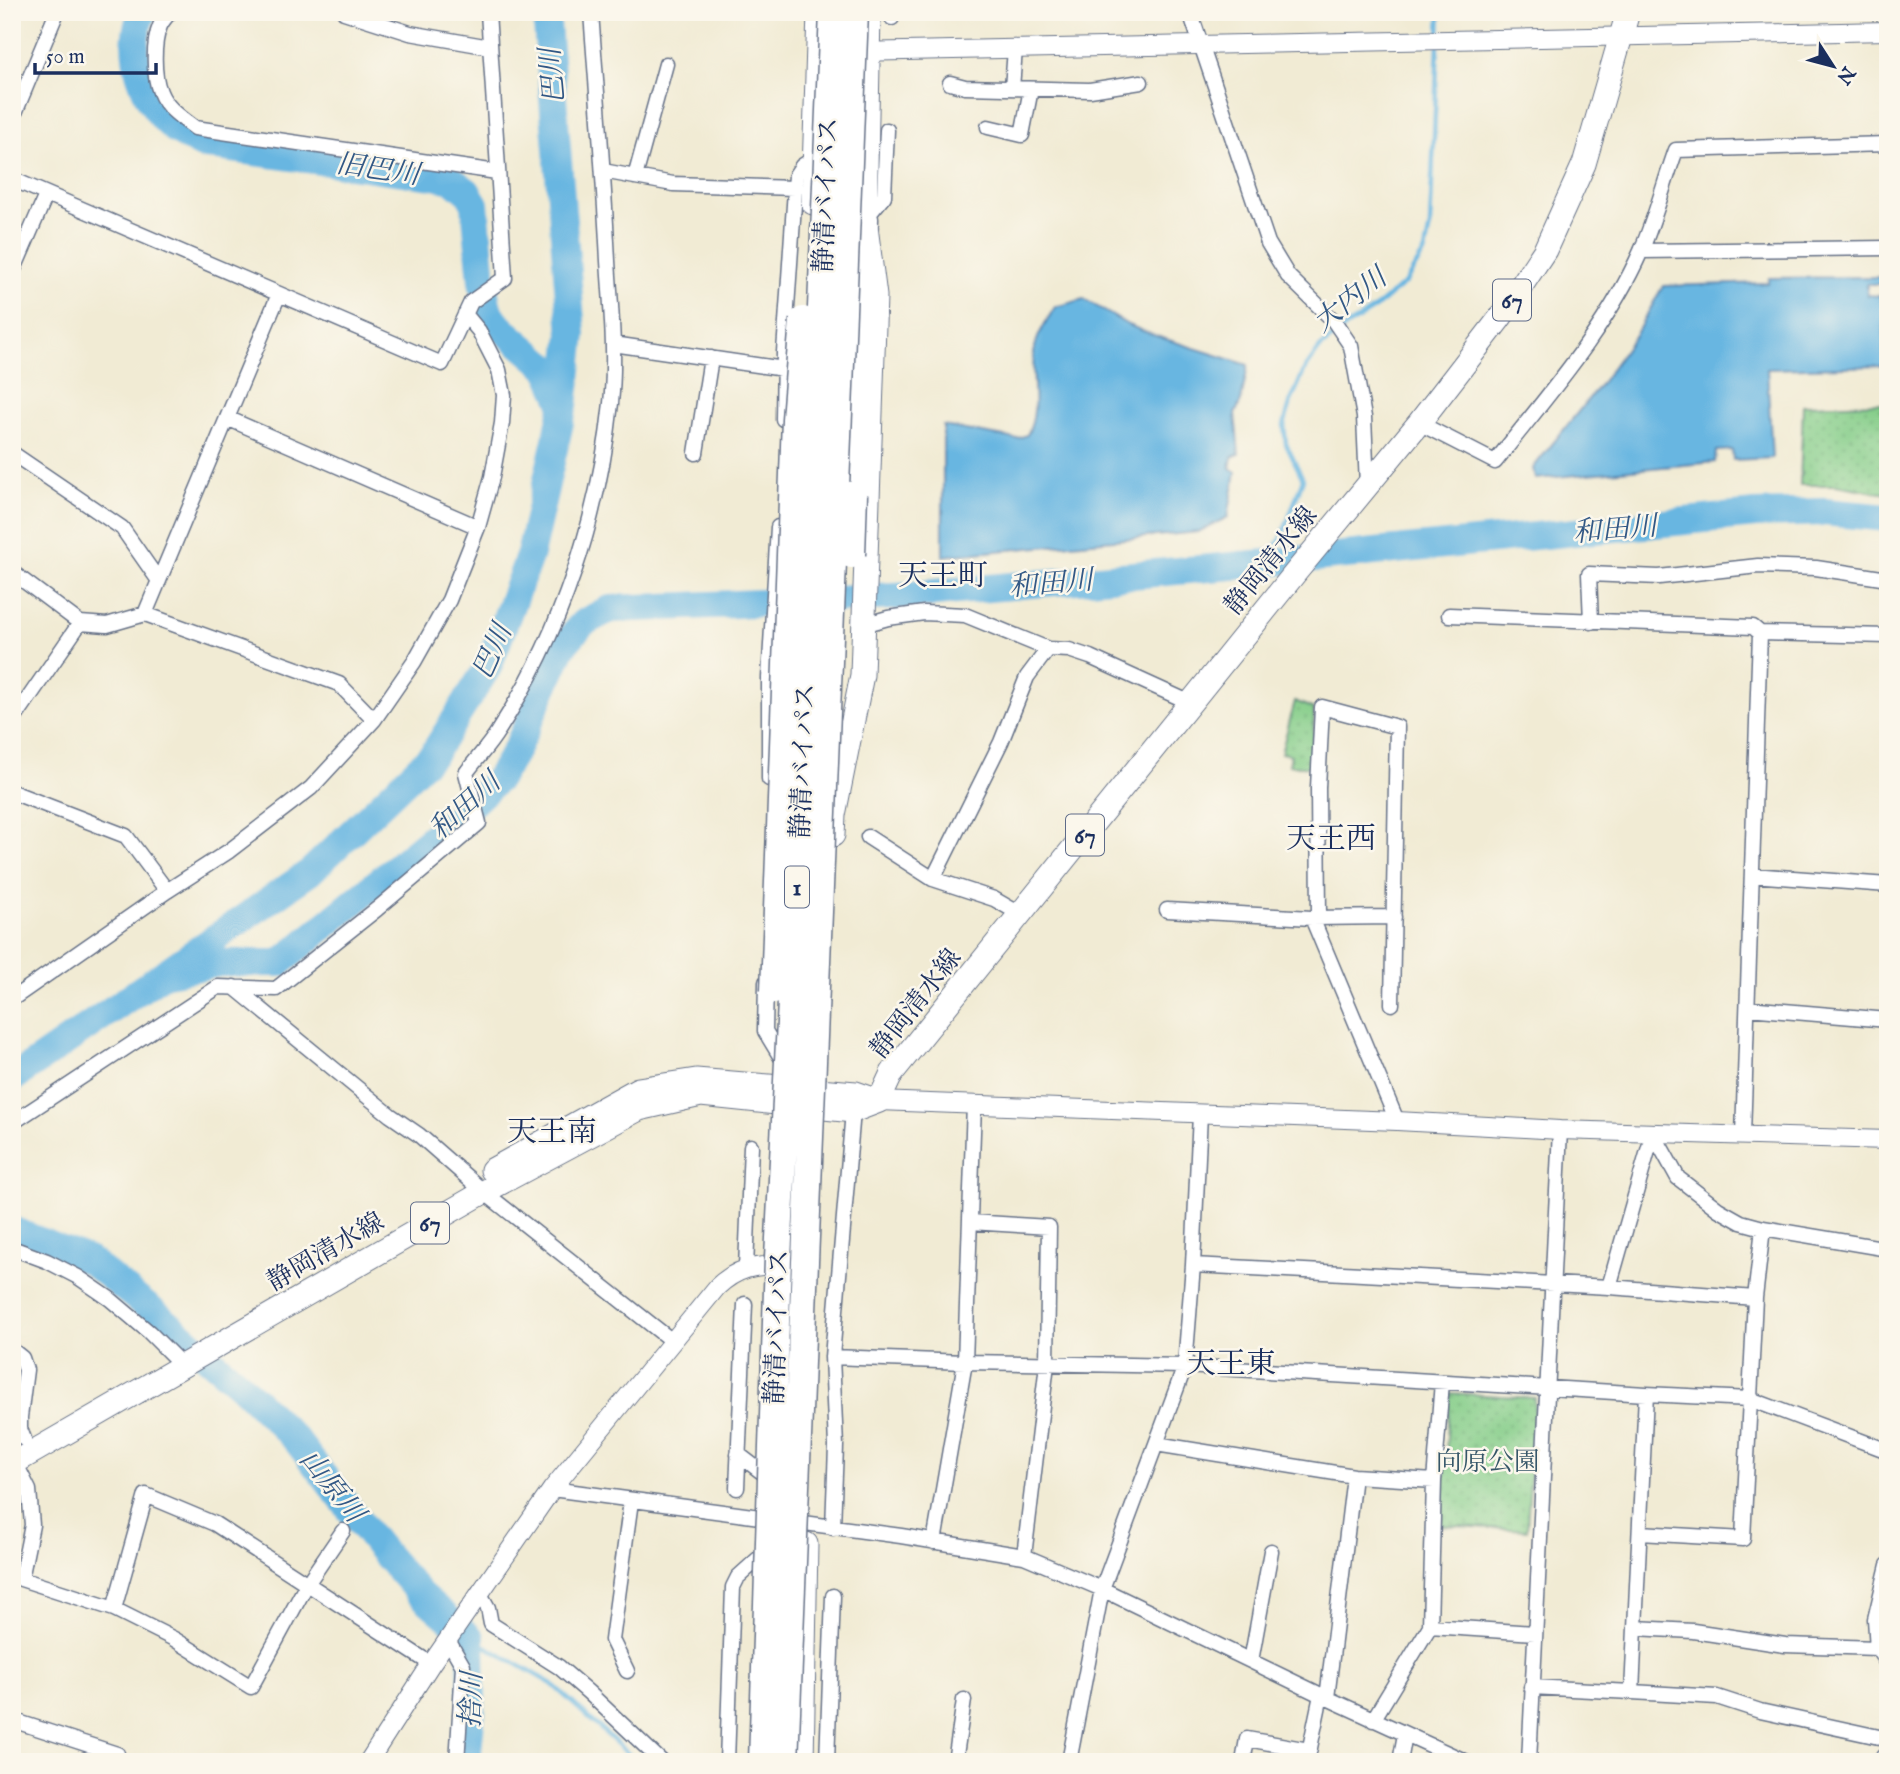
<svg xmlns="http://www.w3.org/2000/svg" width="1900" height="1774" viewBox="0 0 1900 1774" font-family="'IM FELL English','Noto Serif JP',serif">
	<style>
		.park { fill: url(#park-dots); stroke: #507e74; stroke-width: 2 }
		.water { fill: #67b6e1; stroke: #4172a0; stroke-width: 2 }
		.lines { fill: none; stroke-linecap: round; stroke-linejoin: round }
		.stream { stroke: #67b6e1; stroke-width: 4.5 }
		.river { stroke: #67b6e1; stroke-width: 28 }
		.minor-casing { stroke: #667187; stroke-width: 17 }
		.tertiary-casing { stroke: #667187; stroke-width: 20 }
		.primary-casing { stroke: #667187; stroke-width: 25 }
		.trunk-casing { stroke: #667187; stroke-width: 25 }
		.motorway-casing { stroke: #667187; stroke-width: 29 }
		.minor { stroke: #fff; stroke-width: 14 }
		.tertiary { stroke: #fff; stroke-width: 18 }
		.primary { stroke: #fff; stroke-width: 23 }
		.trunk { stroke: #fff; stroke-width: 23 }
		.motorway { stroke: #fff; stroke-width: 26 }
		.motorway-bridge-casing { stroke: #667187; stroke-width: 29; stroke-linecap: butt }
		.motorway-bridge { stroke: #fff; stroke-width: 26 }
		.labels { text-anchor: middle; stroke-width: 5; stroke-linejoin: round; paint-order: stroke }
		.shield { fill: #fbf7ec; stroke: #5e6b89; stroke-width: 2 }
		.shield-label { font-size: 24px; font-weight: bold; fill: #1b2f5e }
		.street-label { font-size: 26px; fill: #1b2f5e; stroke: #fbf7ec }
		.park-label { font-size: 26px; fill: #365769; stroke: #fbf7ec }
		.water-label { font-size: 28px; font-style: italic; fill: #325885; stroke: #fbf7ec }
		.quarter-label { font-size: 30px; fill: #1b2f5e; stroke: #fbf7ec }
	</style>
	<defs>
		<pattern id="park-dots" width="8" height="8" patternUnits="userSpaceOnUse" patternTransform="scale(1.75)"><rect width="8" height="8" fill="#86ce8a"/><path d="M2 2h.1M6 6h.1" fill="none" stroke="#73b17a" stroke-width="1.8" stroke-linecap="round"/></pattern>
	</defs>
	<rect width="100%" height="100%" fill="#fbf7ec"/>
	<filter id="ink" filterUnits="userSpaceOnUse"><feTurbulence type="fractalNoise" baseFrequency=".0143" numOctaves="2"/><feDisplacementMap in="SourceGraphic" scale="14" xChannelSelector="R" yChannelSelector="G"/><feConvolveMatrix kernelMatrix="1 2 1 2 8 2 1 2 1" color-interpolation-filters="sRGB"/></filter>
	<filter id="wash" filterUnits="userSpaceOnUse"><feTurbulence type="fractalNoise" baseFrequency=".00686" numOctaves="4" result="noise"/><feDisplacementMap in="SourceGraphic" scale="28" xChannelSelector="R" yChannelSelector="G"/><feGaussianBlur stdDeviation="1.57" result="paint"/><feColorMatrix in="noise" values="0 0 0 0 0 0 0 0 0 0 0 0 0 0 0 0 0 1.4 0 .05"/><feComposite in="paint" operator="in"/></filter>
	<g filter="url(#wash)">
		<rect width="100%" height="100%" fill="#f1ebd4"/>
		<!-- park -->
		<path class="park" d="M 1888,403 L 1888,494 L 1836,485 L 1800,485 L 1803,405 Z
			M 1295,701 L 1314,709 L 1313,767 L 1289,765 L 1291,755 L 1281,753 Z
			M 1450,1393 L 1535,1398 L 1527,1530 L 1441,1525 Z"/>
		<!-- water -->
		<path class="water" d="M 1880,277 L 1883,279 L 1883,284 L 1867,284 L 1867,295 L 1880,296 L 1884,309 L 1884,362 L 1882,366 L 1767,369 L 1772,458 L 1733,460 L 1732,450 L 1716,451 L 1715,462 L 1535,479 L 1533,468 L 1599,386 L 1636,334 L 1663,286 L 1768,283 L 1769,278 Z
			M 1084,299 L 1128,325 L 1156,336 L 1248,365 L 1241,401 L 1235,414 L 1239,454 L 1232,457 L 1230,468 L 1236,472 L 1228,517 L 1198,532 L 943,556 L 943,426 L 1016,439 L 1027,435 C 1042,408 1029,376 1035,347 C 1038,332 1048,319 1055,307 Z"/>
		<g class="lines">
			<!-- stream -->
			<path class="stream" d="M 1439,36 L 1440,12
				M 1265,563 L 1282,537 L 1303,479 L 1286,444 L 1284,425 L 1291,401 L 1305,369 L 1320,348 L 1347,326 L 1371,311 L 1405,283 L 1425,251 L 1430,226 L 1438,45
				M 471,1638 L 552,1684 L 637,1762"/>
			<!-- river -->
			<path class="river" d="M 143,12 C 124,48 143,103 173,128 C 182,135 193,140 202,145 L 439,177 L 452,180 L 467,191 L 475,204 L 482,281 L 488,309 L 500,327 L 548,368 L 563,403
				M 167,973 L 220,963 L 280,963 L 466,809 L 498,779 L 516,750 L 563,646 L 583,623 L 610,609 L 762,603 L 912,595 L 1265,563 L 1755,514 L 1824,512 L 1888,518
				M 12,1079 L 310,872 L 433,754 L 488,667 L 530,554 L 564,405 L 572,334 L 546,12
				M 12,1230 L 90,1261 L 170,1325 L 239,1384 L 296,1440 L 378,1546 L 420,1594 L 471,1638 L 472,1708 L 467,1762"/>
		</g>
	</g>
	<g filter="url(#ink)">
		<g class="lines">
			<defs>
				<path id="minor" d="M 170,12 C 166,17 162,21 160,26 C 153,42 153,75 160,92 C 166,108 182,118 195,128 L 497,172
					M 344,12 L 410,33 L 490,47
					M 1190,12 L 1268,243 L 1288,276 L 1334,321 L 1351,346 L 1364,417 L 1367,486
					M 892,18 L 892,12
					M 950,83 L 965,87 L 1090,90 L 1141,82
					M 1012,88 L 1015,49
					M 12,120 L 57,12
					M 988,127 L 1022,135 L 1031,89
					M 603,171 L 673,184 L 795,188
					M 635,177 L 666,64
					M 12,179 L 442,364 L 471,302 L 505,278 L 488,12
					M 865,219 L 884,196 L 887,130
					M 1641,251 L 1888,248
					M 12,274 L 46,195
					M 613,344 L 784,369
					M 227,418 L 478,527
					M 783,419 L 784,352 L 796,175 L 802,166 L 813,159
					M 1419,423 L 1495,462 C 1547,396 1606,330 1641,251 C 1655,219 1664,183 1676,150 L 1888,144
					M 12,453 L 122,528 L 159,581
					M 696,453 L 711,358
					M 12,572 L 80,623 L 107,625 L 145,614 L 279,294
					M 145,614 L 339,684 L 374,720
					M 1449,615 L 1753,627 L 1760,633
					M 1591,622 L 1589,574 L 1659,577 L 1758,566 L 1816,568 L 1888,579
					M 863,625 L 888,618 L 924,613 L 965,615 L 1048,649 L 1069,650 L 1090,657 L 1191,703
					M 12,722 L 80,623
					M 769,779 L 769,678 L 778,527
					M 12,792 L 126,836 L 167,891
					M 868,837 L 933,879 L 994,899 L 1020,914
					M 1752,875 L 1888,885
					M 933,879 L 1001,742 L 1027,677 L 1048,649
					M 1167,910 L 1312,918 L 1394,917
					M 1312,918 L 1397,1121
					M 1319,918 L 1318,788 L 1322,707 L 1397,727 L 1392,1004
					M 766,982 L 765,1031 L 785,1064
					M 234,987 L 390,1115 L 419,1135 L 484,1192 L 672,1341
					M 12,999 L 167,891 L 229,851 L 311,788 L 374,720 L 414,662 L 449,600 L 478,527 L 492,477 L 502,423 L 504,395 L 499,370 L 479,331 L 465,314
					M 1748,1008 L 1888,1020
					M 12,1123 L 218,987 L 276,989 L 377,909 L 479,823 L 466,773 C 476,759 489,746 498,731 C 561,634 599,517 611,403 C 616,356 611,308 608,261 C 604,178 597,95 591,12
					M 1743,1135 L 1760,633 L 1888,636
					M 970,1222 L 1049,1227 L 1047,1364 L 1024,1556
					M 12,1248 L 47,1261 L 78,1277 L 110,1299 L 149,1332 L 183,1366
					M 1193,1265 L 1609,1287 L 1755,1298
					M 746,1268 L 751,1146
					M 1609,1287 L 1653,1133 L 1678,1178 L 1718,1209 L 1741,1222 L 1763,1228 L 1888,1249
					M 12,1350 L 22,1358 L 26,1370 L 20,1417 L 20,1429 L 24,1439
					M 832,1357 L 965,1362 L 1185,1366 L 1646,1394 L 1750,1399 L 1888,1451
					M 1156,1444 L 1354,1476 L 1434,1481
					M 738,1454 L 772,1480
					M 15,1462 L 29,1490 L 32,1525 L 21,1579 L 114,1609 L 174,1639 L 251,1687 L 307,1584 L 343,1531
					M 737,1488 L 745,1304
					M 552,1489 L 901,1536 L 1024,1556 L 1102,1589 L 1327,1698 L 1467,1762
					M 833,1528 L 836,1446 L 832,1357 L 853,1111
					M 1640,1533 L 1743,1539 L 1755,1298 L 1763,1228
					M 934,1542 L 965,1362 L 974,1104
					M 1888,1565 L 1875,1619 L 1877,1648 L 1888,1665
					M 479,1592 L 488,1608 L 491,1624 L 559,1667 L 588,1692 L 662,1762
					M 114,1609 L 146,1495 L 215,1524 L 431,1664
					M 1430,1626 L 1535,1633
					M 1635,1628 L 1693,1631 L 1785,1645 L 1877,1648
					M 448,1640 L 463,1666 L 457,1762
					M 1251,1661 L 1271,1551
					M 627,1671 L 612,1640 L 631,1501
					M 1531,1687 L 1632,1692 L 1646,1394
					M 1632,1692 L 1717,1697 L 1760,1711 L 1888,1739
					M 1327,1698 L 1354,1476
					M 12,1720 L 117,1754 L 116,1762
					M 1373,1720 L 1430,1626 L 1434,1481 L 1442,1382
					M 727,1762 L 733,1587 L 738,1577 L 768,1550
					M 827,1762 L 833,1596
					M 955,1762 L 964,1700
					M 1069,1762 L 1102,1589 L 1185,1366 L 1193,1265 L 1200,1114
					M 1243,1762 L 1247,1739 L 1309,1750
					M 1307,1762 L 1321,1695
					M 1400,1762 L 1405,1734
					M 1529,1762 L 1560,1130
					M 1878,1762 L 1888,1752"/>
				<path id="tertiary" d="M 855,52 L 1888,31
					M 879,1101 L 1397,1121 L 1560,1130 L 1888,1140
					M 368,1762 L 431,1664 L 552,1489 L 717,1287 C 739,1266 756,1266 785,1264"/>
				<path id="primary" d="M 492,1170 L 638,1089 L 696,1080 L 856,1093 L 879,1101
					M 12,1464 L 484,1192 L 639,1109 L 701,1095 L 853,1111 L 879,1101 L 892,1073 L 1296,572 L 1419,423 L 1500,318 L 1545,250 L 1584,164 L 1628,12"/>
				<path id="trunk" d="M 813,203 L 819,12
					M 833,835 L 834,815 L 862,675 L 875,296 L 865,219 L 869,12
					M 802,1762 L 806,1544"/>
				<path id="motorway" d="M 854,494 L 865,219"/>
			</defs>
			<!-- minor casing -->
			<use href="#minor" class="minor-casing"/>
			<!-- tertiary casing -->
			<use href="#tertiary" class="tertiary-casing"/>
			<!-- primary casing -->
			<use href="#primary" class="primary-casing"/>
			<!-- trunk casing -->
			<use href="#trunk" class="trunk-casing"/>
			<!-- motorway casing -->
			<use href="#motorway" class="motorway-casing"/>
			<!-- minor -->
			<use href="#minor" class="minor"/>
			<!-- tertiary -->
			<use href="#tertiary" class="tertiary"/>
			<!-- primary -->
			<use href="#primary" class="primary"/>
			<!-- trunk -->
			<use href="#trunk" class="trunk"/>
			<!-- motorway -->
			<use href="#motorway" class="motorway"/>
			<defs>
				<path id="motorway-bridge" d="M 852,555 L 854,494
					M 774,991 L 795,419 L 803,320
					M 762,1762 L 778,1258 L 800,825 L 833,12
					M 785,1762 L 855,12"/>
			</defs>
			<!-- motorway-bridge casing -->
			<use href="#motorway-bridge" class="motorway-bridge-casing"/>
			<!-- motorway-bridge -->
			<use href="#motorway-bridge" class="motorway-bridge"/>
		</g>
	</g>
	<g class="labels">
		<!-- shield labels -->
		<g class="shield">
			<rect x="1493" y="279.5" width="38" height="41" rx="5"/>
			<rect x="1066" y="814.5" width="38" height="41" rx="5"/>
			<rect x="785" y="866.5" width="24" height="41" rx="5"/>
			<rect x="411" y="1202.5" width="38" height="41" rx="5"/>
		</g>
		<g class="shield-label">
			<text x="1512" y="308">67</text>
			<text x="1085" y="843">67</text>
			<text x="797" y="895">1</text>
			<text x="430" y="1231">67</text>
		</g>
		<!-- street labels -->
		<g class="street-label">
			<text transform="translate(825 195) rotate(-88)" y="9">静清バイパス</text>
			<text transform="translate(1270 560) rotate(-51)" y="9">静岡清水線</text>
			<text transform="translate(802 761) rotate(-88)" y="9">静清バイパス</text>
			<text transform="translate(915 1003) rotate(-52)" y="9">静岡清水線</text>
			<text transform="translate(325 1251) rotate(-30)" y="9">静岡清水線</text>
			<text transform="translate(776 1327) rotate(-88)" y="9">静清バイパス</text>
		</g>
		<!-- park labels -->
		<g class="park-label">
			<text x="1488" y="1470">向原公園</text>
		</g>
		<!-- water labels -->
		<g class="water-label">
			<text transform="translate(551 76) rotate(-95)" y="10">巴川</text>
			<text transform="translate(378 168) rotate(8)" y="10">旧巴川</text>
			<text transform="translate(1349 299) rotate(-38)" y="10">大内川</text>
			<text transform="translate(1615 528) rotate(-5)" y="10">和田川</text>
			<text transform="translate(1051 582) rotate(-5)" y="10">和田川</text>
			<text transform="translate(491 651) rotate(-66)" y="10">巴川</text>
			<text transform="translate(464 805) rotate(-42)" y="10">和田川</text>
			<text transform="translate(333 1485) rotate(51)" y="10">山原川</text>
			<text transform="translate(470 1700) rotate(-88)" y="10">捨川</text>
		</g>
		<!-- quarter labels -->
		<g class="quarter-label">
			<text x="943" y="585">天王町</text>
			<text x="1331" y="848">天王西</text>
			<text x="552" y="1141">天王南</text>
			<text x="1231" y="1373">天王東</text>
		</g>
	</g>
	<!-- margin -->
	<rect width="1900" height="1774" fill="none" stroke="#fbf7ec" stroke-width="42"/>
	<!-- north arrow -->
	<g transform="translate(1833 66) rotate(126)" stroke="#fbf7ec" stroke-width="5" paint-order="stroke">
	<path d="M0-5L12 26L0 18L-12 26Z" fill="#1b2f5e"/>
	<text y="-10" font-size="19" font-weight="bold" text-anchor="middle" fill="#1b2f5e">N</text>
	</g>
	<!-- scale -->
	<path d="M35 63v10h121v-10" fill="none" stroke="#1b2f5e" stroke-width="3.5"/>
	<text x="46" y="63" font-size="21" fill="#1b2f5e" stroke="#fbf7ec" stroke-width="5" paint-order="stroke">50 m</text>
</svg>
